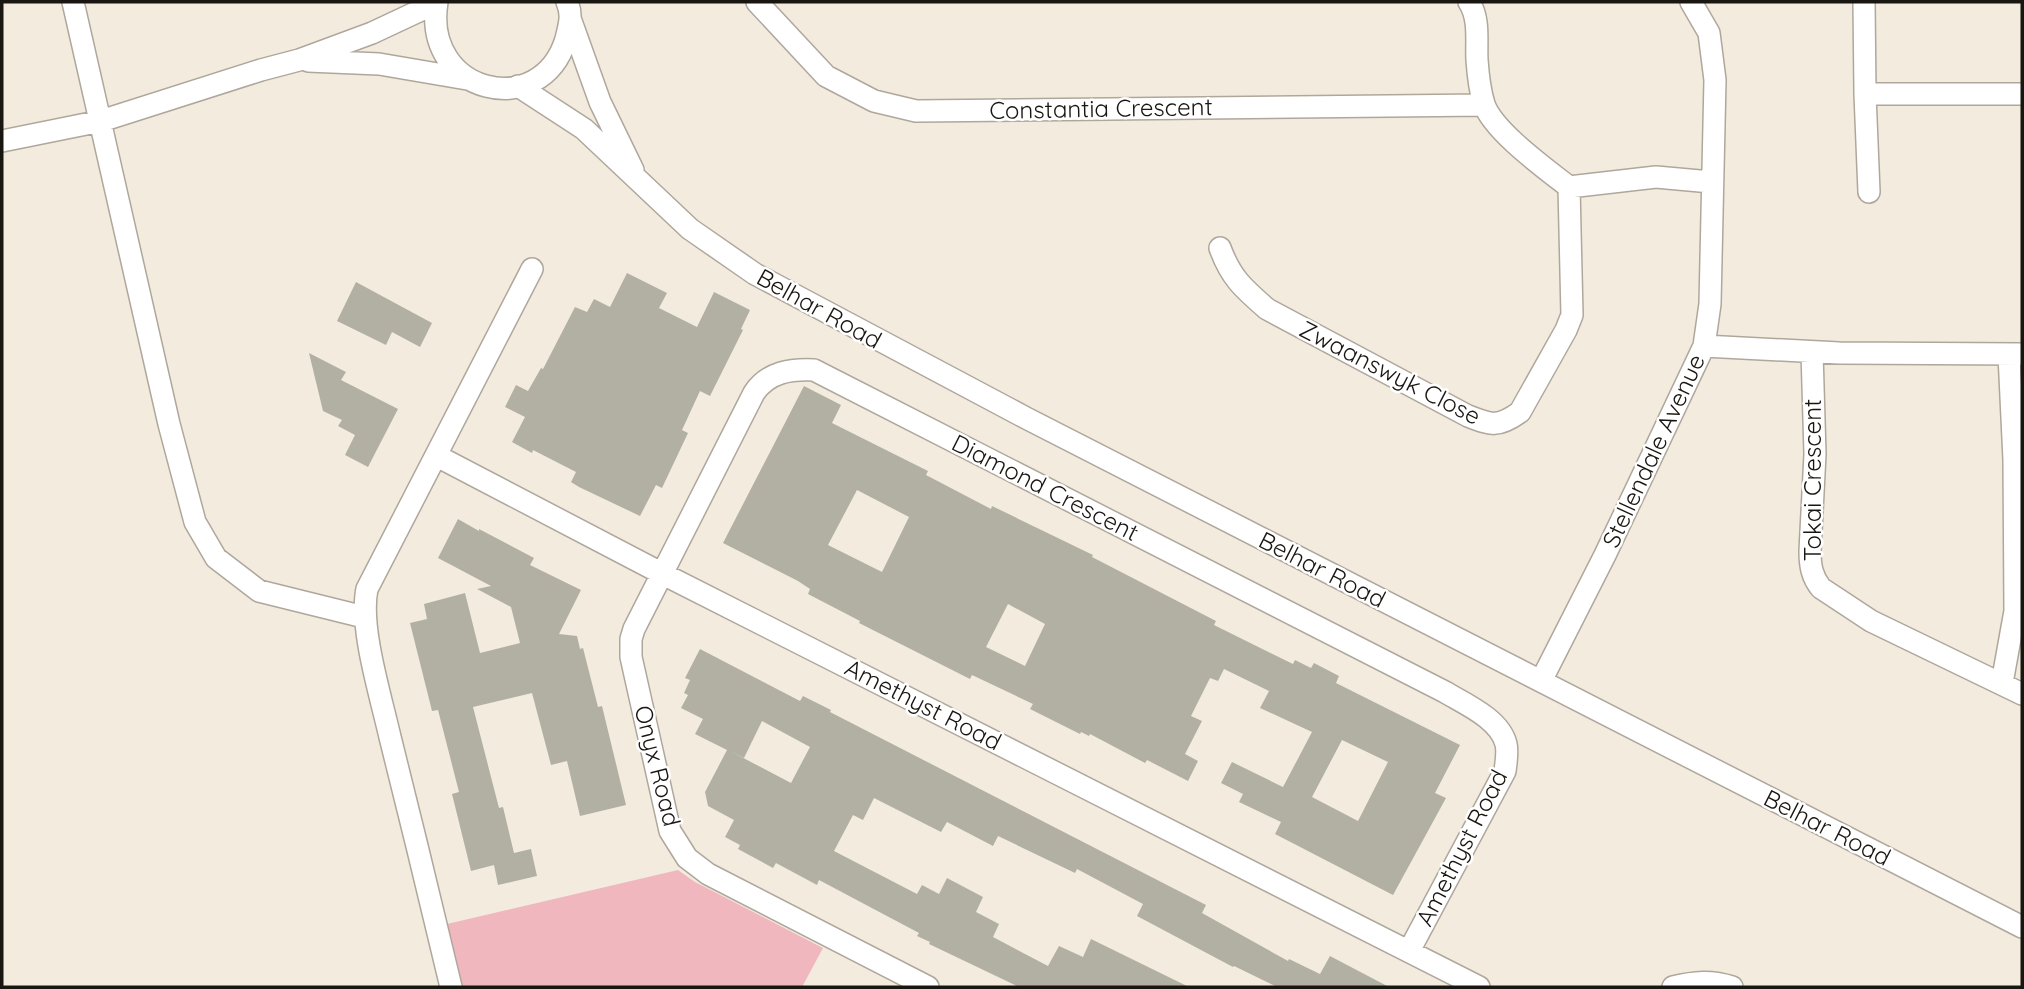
<svg xmlns="http://www.w3.org/2000/svg" width="2024" height="989" viewBox="0 0 2024 989" font-family="Quicksand,sans-serif">
	<style>
		.green { fill: #f0b7be }
		.building { fill: #b1b0a3; fill-rule: evenodd }
		.lines { fill: none; stroke-linecap: round; stroke-linejoin: round }
		.minor-casing { stroke: #afa79c; stroke-width: 24 }
		.minor { stroke: #fff; stroke-width: 21 }
		.labels { text-anchor: middle; stroke-width: 5; stroke-linejoin: round; paint-order: stroke }
		.street-label { font-size: 24px; fill: #191612; stroke: #fff }
	</style>
	<rect width="100%" height="100%" fill="#f4ebdf"/>
	<!-- green -->
	<path class="green" d="M 678,870 L 695,882 L 823,948 L 802,987 L 462,987 L 447,924 Z"/>
	<!-- building -->
	<path class="building" d="M 627,273 L 667,293 L 659,308 L 697,327 L 714,292 L 750,310 L 741,329 L 743,330 L 710,396 L 700,391 L 682,430 L 688,433 L 662,488 L 656,485 L 640,516 L 579,487 L 571,482 L 576,472 L 533,450 L 532,453 L 512,442 L 525,417 L 505,407 L 516,385 L 528,391 L 541,368 L 543,369 L 575,307 L 587,312 L 594,299 L 610,307 Z
		M 356,282 L 432,323 L 420,347 L 392,332 L 386,345 L 337,321 Z
		M 309,353 L 346,372 L 341,380 L 398,409 L 368,467 L 345,455 L 355,435 L 338,426 L 342,420 L 323,411 Z
		M 804,386 L 841,405 L 832,423 L 928,471 L 926,475 L 991,509 L 992,506 L 1093,555 L 1092,557 L 1216,621 L 1214,625 L 1293,664 L 1295,660 L 1311,668 L 1314,663 L 1339,676 L 1336,683 L 1460,745 L 1435,793 L 1446,798 L 1393,895 L 1275,834 L 1281,822 L 1239,802 L 1243,794 L 1221,783 L 1232,762 L 1283,787 L 1312,732 L 1260,708 L 1269,691 L 1224,669 L 1218,681 L 1210,678 L 1191,716 L 1202,721 L 1185,754 L 1198,761 L 1188,781 L 1147,760 L 1145,763 L 1090,734 L 1089,736 L 1081,732 L 1080,734 L 1030,709 L 1033,704 L 972,675 L 970,679 L 859,623 L 860,621 L 808,594 L 810,589 L 798,581 L 723,543 ZM 857,490 L 909,517 L 882,572 L 828,545 ZM 1008,604 L 1045,624 L 1025,666 L 986,647 ZM 1342,740 L 1388,762 L 1358,821 L 1312,797 Z
		M 458,519 L 479,531 L 479,529 L 534,558 L 530,565 L 581,590 L 559,634 L 577,636 L 580,649 L 583,648 L 598,707 L 602,706 L 626,805 L 580,816 L 567,761 L 551,765 L 532,693 L 473,707 L 499,808 L 503,807 L 514,853 L 531,849 L 537,876 L 498,885 L 494,865 L 471,871 L 452,794 L 459,792 L 438,710 L 432,711 L 410,623 L 427,619 L 424,604 L 465,593 L 480,653 L 520,643 L 511,607 L 477,589 L 491,586 L 438,558 Z
		M 700,649 L 800,701 L 803,696 L 831,710 L 830,712 L 1206,905 L 1202,913 L 1288,961 L 1289,959 L 1320,974 L 1330,956 L 1389,987 L 1277,987 L 1234,966 L 1233,967 L 1137,916 L 1143,904 L 1077,869 L 1075,873 L 998,836 L 993,846 L 947,822 L 941,832 L 874,798 L 863,820 L 853,815 L 834,851 L 917,894 L 922,885 L 939,894 L 947,878 L 983,897 L 976,912 L 999,924 L 993,937 L 1048,966 L 1059,946 L 1083,957 L 1091,939 L 1189,987 L 1019,987 L 929,944 L 930,942 L 917,936 L 919,933 L 819,880 L 817,885 L 776,863 L 773,868 L 738,849 L 740,845 L 725,837 L 734,820 L 708,806 L 705,792 L 727,750 L 695,734 L 703,719 L 681,708 L 688,695 L 684,693 L 690,680 L 685,678 ZM 762,721 L 810,747 L 791,783 L 730,751 L 744,758 Z"/>
	<g class="lines">
		<defs>
			<path id="minor" d="M 73,2 L 169,424 L 195,522 L 216,558 L 259,591 L 364,617
				M 437,2 C 422,94 541,122 566,39 C 569,26 573,15 567,2
				M 757,2 L 826,76 L 874,101 L 916,111 L 1484,105
				M 1469,2 C 1480,19 1476,41 1477,60 C 1478,74 1480,91 1484,104 C 1493,131 1546,169 1569,187 L 1656,177 L 1711,182
				M 1864,2 L 1865,94 L 1869,192
				M 571,21 L 600,102 L 633,170
				M 308,61 L 379,64 L 467,79
				M 518,86 L 584,129 L 690,229 L 755,274 L 1026,418 L 2022,927
				M 1865,94 L 2022,94
				M 2,141 L 101,121 L 261,70 L 299,60 L 372,33 L 436,3
				M 1220,248 C 1231,278 1243,288 1267,309 L 1468,416 C 1491,425 1498,428 1520,412 L 1566,330 L 1572,315 L 1569,187
				M 1704,346 L 1839,353 L 2022,354
				M 1812,352 L 1815,454 L 1810,551 C 1810,566 1812,577 1821,588 L 1871,621 L 2022,694
				M 437,456 L 661,573 L 1479,987
				M 1541,681 L 1605,555 L 1704,346 L 1710,304 L 1715,80 L 1709,33 L 1691,2
				M 2002,683 L 2015,611 L 2014,460 L 2009,355
				M 451,987 C 431,904 411,820 390,737 C 381,697 359,627 367,589 L 532,269
				M 928,987 L 708,874 L 687,858 L 670,831 L 631,657 L 631,639 L 634,629 L 754,393 C 768,372 790,369 814,370 L 1445,692 C 1465,704 1500,719 1506,744 C 1508,752 1506,763 1505,771 L 1409,951
				M 1673,987 C 1694,982 1711,980 1732,987"/>
		</defs>
		<!-- minor casing -->
		<use href="#minor" class="minor-casing"/>
		<!-- minor -->
		<use href="#minor" class="minor"/>
	</g>
	<g class="labels">
		<!-- street labels -->
		<g class="street-label">
			<text transform="translate(1101 109) rotate(-1)" y="8">Constantia Crescent</text>
			<text transform="translate(819 309) rotate(29)" y="8">Belhar Road</text>
			<text transform="translate(1390 373) rotate(27)" y="8">Zwaanswyk Close</text>
			<text transform="translate(1654 451) rotate(-65)" y="8">Stellendale Avenue</text>
			<text transform="translate(1813 480) rotate(-90)" y="8">Tokai Crescent</text>
			<text transform="translate(1045 488) rotate(27)" y="8">Diamond Crescent</text>
			<text transform="translate(1322 570) rotate(27)" y="8">Belhar Road</text>
			<text transform="translate(923 705) rotate(27)" y="8">Amethyst Road</text>
			<text transform="translate(657 766) rotate(76)" y="8">Onyx Road</text>
			<text transform="translate(1827 828) rotate(27)" y="8">Belhar Road</text>
			<text transform="translate(1462 848) rotate(-63)" y="8">Amethyst Road</text>
		</g>
	</g>
	<!-- border -->
	<rect width="2024" height="989" fill="none" stroke="#191612" stroke-width="7"/>
</svg>
